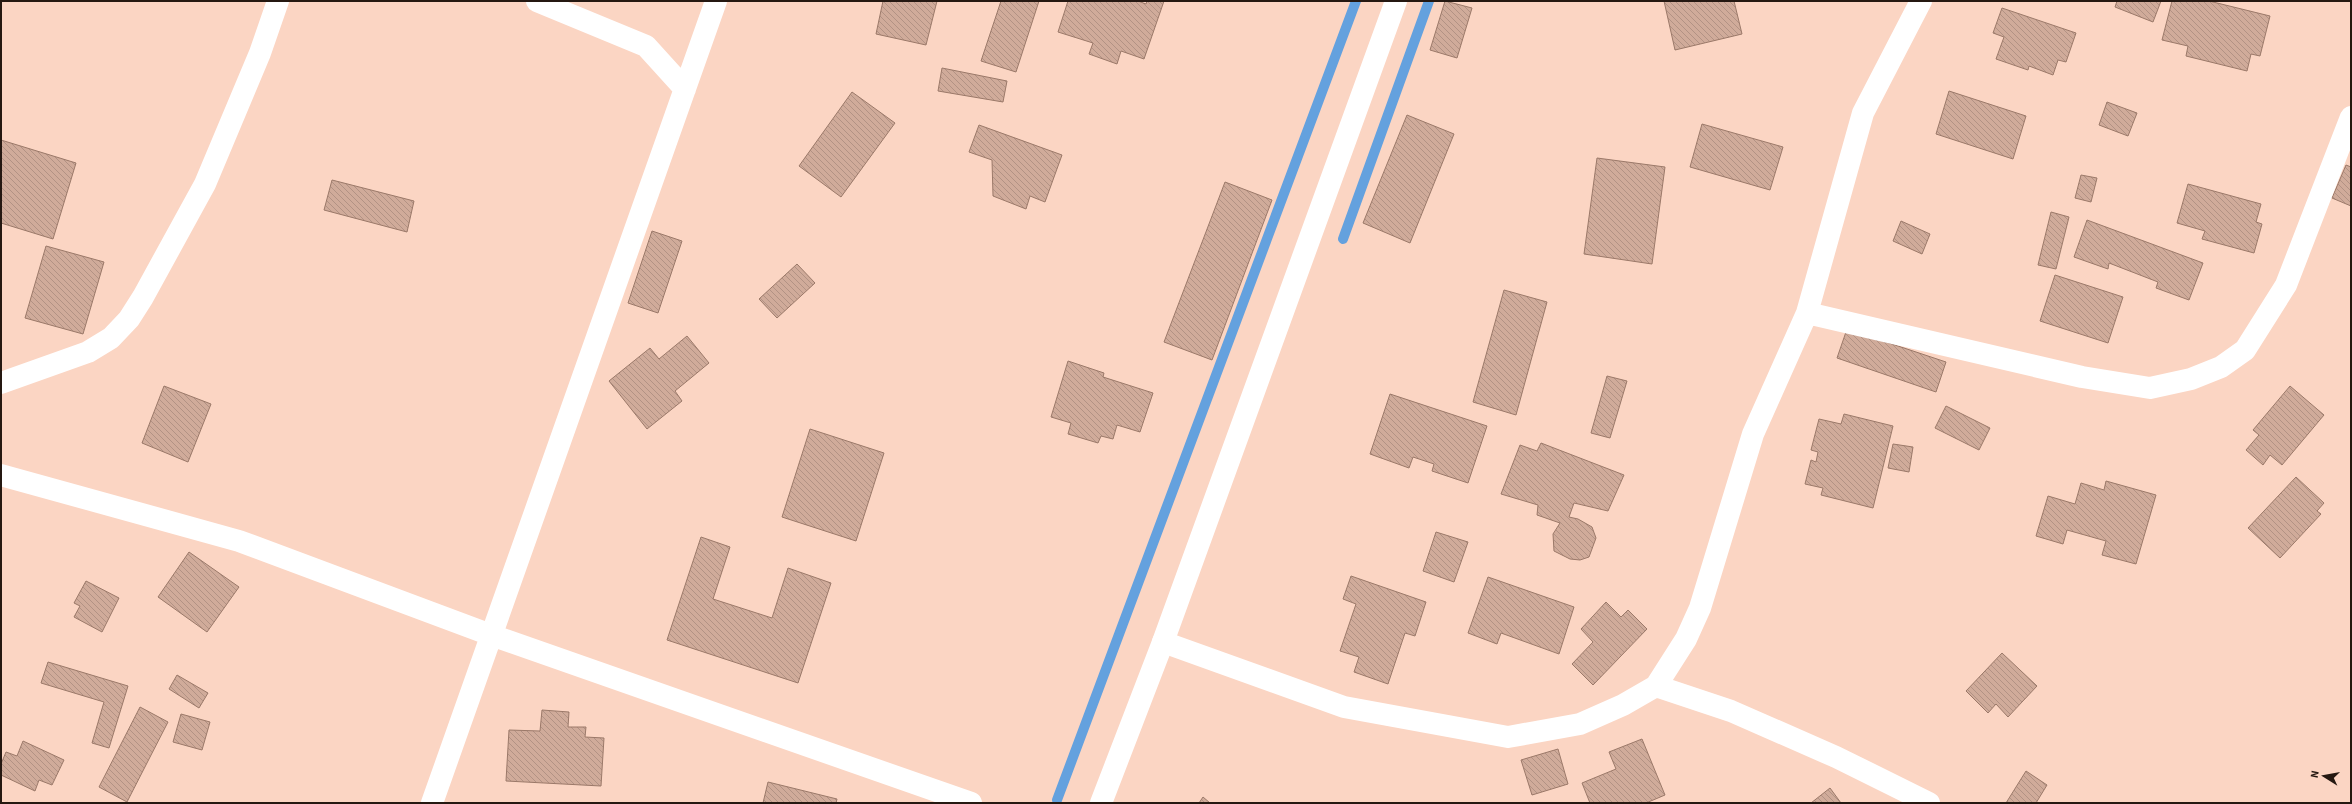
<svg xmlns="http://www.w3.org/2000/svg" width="2352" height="804" viewBox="0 0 2352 804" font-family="'Source Sans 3',sans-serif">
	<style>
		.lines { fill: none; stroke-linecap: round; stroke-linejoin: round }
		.stream { stroke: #64a1de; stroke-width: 10 }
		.building { fill: url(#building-back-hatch); stroke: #9b7969 }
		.street { stroke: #fff; stroke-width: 22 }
		.secondary { stroke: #fff; stroke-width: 22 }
	</style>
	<defs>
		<pattern id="building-back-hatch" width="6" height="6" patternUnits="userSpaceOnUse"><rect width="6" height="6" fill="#d0ab9a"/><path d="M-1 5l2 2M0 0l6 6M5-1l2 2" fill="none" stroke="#b29284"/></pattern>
	</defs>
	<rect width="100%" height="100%" fill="#fbd5c3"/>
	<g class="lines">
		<!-- stream -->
		<path class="stream" d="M 1343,239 L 1429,1
			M 1057,800 L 1356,1"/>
	</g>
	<!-- building -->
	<path class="building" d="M 883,1 L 937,1 L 926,45 L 876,34 Z
		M 1001,1 L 1039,1 L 1016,72 L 981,61 Z
		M 1068,1 L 1138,1 L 1146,4 L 1147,1 L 1164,1 L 1144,59 L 1121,51 L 1117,64 L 1089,54 L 1093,43 L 1058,32 Z
		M 1445,1 L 1472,8 L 1457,58 L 1430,50 Z
		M 1664,1 L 1734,1 L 1742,34 L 1675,50 Z
		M 2117,1 L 2161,1 L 2153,22 L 2115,7 Z
		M 2172,1 L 2209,1 L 2270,16 L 2260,56 L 2251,54 L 2247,71 L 2186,56 L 2188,46 L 2162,40 Z
		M 2002,8 L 2076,33 L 2066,62 L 2058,60 L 2053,75 L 2029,66 L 2028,70 L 1996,59 L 2004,37 L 1993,33 Z
		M 942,68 L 1007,81 L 1003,102 L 938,91 Z
		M 1949,91 L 2026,116 L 2013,159 L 1936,134 Z
		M 852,92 L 895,123 L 841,197 L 799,166 Z
		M 2107,102 L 2137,113 L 2128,136 L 2099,125 Z
		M 1407,115 L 1454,134 L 1410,243 L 1363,223 Z
		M 1702,124 L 1783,147 L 1770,190 L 1690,167 Z
		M 979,125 L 1062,155 L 1045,202 L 1030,196 L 1026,209 L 993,196 L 992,160 L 969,152 Z
		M 1,140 L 76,163 L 53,239 L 1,223 Z
		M 1597,158 L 1665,167 L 1652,264 L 1584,254 Z
		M 2346,165 L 2351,167 L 2351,206 L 2332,198 Z
		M 2081,175 L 2097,178 L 2091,202 L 2075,198 Z
		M 332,180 L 414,201 L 407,232 L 324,210 Z
		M 1225,182 L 1272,200 L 1212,360 L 1164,342 Z
		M 2188,184 L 2261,204 L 2256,222 L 2262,224 L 2254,253 L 2202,239 L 2205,231 L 2177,223 Z
		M 2051,212 L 2069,217 L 2056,269 L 2038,265 Z
		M 2087,220 L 2203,263 L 2189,300 L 2156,288 L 2158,282 L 2109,263 L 2108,269 L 2074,257 Z
		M 1901,221 L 1930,234 L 1922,254 L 1893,241 Z
		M 652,231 L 682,241 L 658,313 L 628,303 Z
		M 46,246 L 104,262 L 83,334 L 25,318 Z
		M 797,264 L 815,283 L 777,318 L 759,299 Z
		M 2055,275 L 2123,297 L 2108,343 L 2040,321 Z
		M 1504,290 L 1547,302 L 1516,415 L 1473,402 Z
		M 1847,329 L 1946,362 L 1936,392 L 1837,358 Z
		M 687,336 L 709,363 L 675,391 L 682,401 L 647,429 L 609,381 L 650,348 L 659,359 Z
		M 1068,361 L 1104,373 L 1103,377 L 1153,393 L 1140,432 L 1117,425 L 1113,439 L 1101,436 L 1098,443 L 1068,434 L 1071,423 L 1051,417 Z
		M 1607,376 L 1627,381 L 1610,438 L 1591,433 Z
		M 164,386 L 211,404 L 188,462 L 142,443 Z
		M 2290,386 L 2324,415 L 2282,465 L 2270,455 L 2263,465 L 2246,450 L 2259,435 L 2253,430 Z
		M 1390,394 L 1487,426 L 1468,483 L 1432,471 L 1434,464 L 1413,457 L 1409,468 L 1370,454 Z
		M 1946,406 L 1990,428 L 1979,450 L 1935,428 Z
		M 1844,414 L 1893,426 L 1873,508 L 1821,495 L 1823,488 L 1805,484 L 1811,460 L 1816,462 L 1818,452 L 1811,450 L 1819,419 L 1841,424 Z
		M 810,429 L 884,453 L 856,541 L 782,517 Z
		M 1541,443 L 1624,475 L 1608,511 L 1574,503 L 1569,517 L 1578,519 L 1592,527 L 1596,538 L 1589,557 L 1580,560 L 1570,559 L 1554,551 L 1553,534 L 1560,523 L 1537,515 L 1538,505 L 1501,494 L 1520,445 L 1537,451 Z
		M 1893,444 L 1913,447 L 1909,472 L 1888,468 Z
		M 2296,477 L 2324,503 L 2317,511 L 2321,514 L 2280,558 L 2248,528 Z
		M 2106,481 L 2156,495 L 2136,564 L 2102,555 L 2106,541 L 2067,530 L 2063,544 L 2036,536 L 2048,496 L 2075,504 L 2081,483 L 2104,490 Z
		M 1436,532 L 1468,542 L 1454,582 L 1423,571 Z
		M 701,537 L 730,547 L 713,599 L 772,618 L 788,568 L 831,583 L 798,683 L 667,640 Z
		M 189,552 L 239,587 L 207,632 L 158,597 Z
		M 1351,576 L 1426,602 L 1415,636 L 1405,633 L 1388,684 L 1354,672 L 1359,657 L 1340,651 L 1356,604 L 1343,599 Z
		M 1488,577 L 1574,607 L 1559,654 L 1501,633 L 1497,644 L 1468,633 Z
		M 86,581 L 119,598 L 102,632 L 74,617 L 80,606 L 74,603 Z
		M 1606,602 L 1621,617 L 1628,610 L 1647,629 L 1593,685 L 1572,664 L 1593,642 L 1581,629 Z
		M 2002,653 L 2037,686 L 2008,717 L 1996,704 L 1988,713 L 1966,691 Z
		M 48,662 L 128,686 L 109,748 L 92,743 L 104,702 L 41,683 Z
		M 177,675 L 208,693 L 199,708 L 169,689 Z
		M 140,707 L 168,722 L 127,802 L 99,787 Z
		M 542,710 L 569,712 L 568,727 L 586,727 L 585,737 L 604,738 L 601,786 L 506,781 L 509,730 L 540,731 Z
		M 181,714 L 210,722 L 202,750 L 173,742 Z
		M 1642,739 L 1665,795 L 1646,803 L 1590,803 L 1582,783 L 1616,769 L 1609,752 Z
		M 23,741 L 64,760 L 52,785 L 39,780 L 35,791 L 1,775 L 1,764 L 6,752 L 17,756 Z
		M 1558,749 L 1568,784 L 1532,795 L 1521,760 Z
		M 2026,771 L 2047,785 L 2036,803 L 2006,803 Z
		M 768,782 L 837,799 L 836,803 L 763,803 Z
		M 1830,788 L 1841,803 L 1811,803 Z
		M 1203,797 L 1210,803 L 1199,803 Z"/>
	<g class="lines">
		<!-- street -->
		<path class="street" d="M 537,1 L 646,46 L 685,89
			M 1807,313 L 2082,377 L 2150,388 L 2191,379 L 2221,367 L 2245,350 L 2286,285 L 2351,117
			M 1,383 L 88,352 L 111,338 L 129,319 L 143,297 L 205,184 L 260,53 L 278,1
			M 1,475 L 239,541 L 491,635 L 971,803
			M 1163,642 L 1344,707 L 1508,737 L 1580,724 L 1623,705 L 1656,686 L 1686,639 L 1700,608 L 1753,434 L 1807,313 L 1863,113 L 1921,1
			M 1656,686 L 1731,711 L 1836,757 L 1929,803
			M 432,803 L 716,1"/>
		<!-- secondary -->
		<path class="secondary" d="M 1101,803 L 1163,642 L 1396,1"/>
	</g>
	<!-- border -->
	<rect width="2352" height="804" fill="none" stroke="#251811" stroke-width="4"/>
	<!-- north arrow -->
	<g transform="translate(2324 776) rotate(281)" stroke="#fbd5c3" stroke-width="3" paint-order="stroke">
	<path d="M0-3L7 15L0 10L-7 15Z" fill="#251811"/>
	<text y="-6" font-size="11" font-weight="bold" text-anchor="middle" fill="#251811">N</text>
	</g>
</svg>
